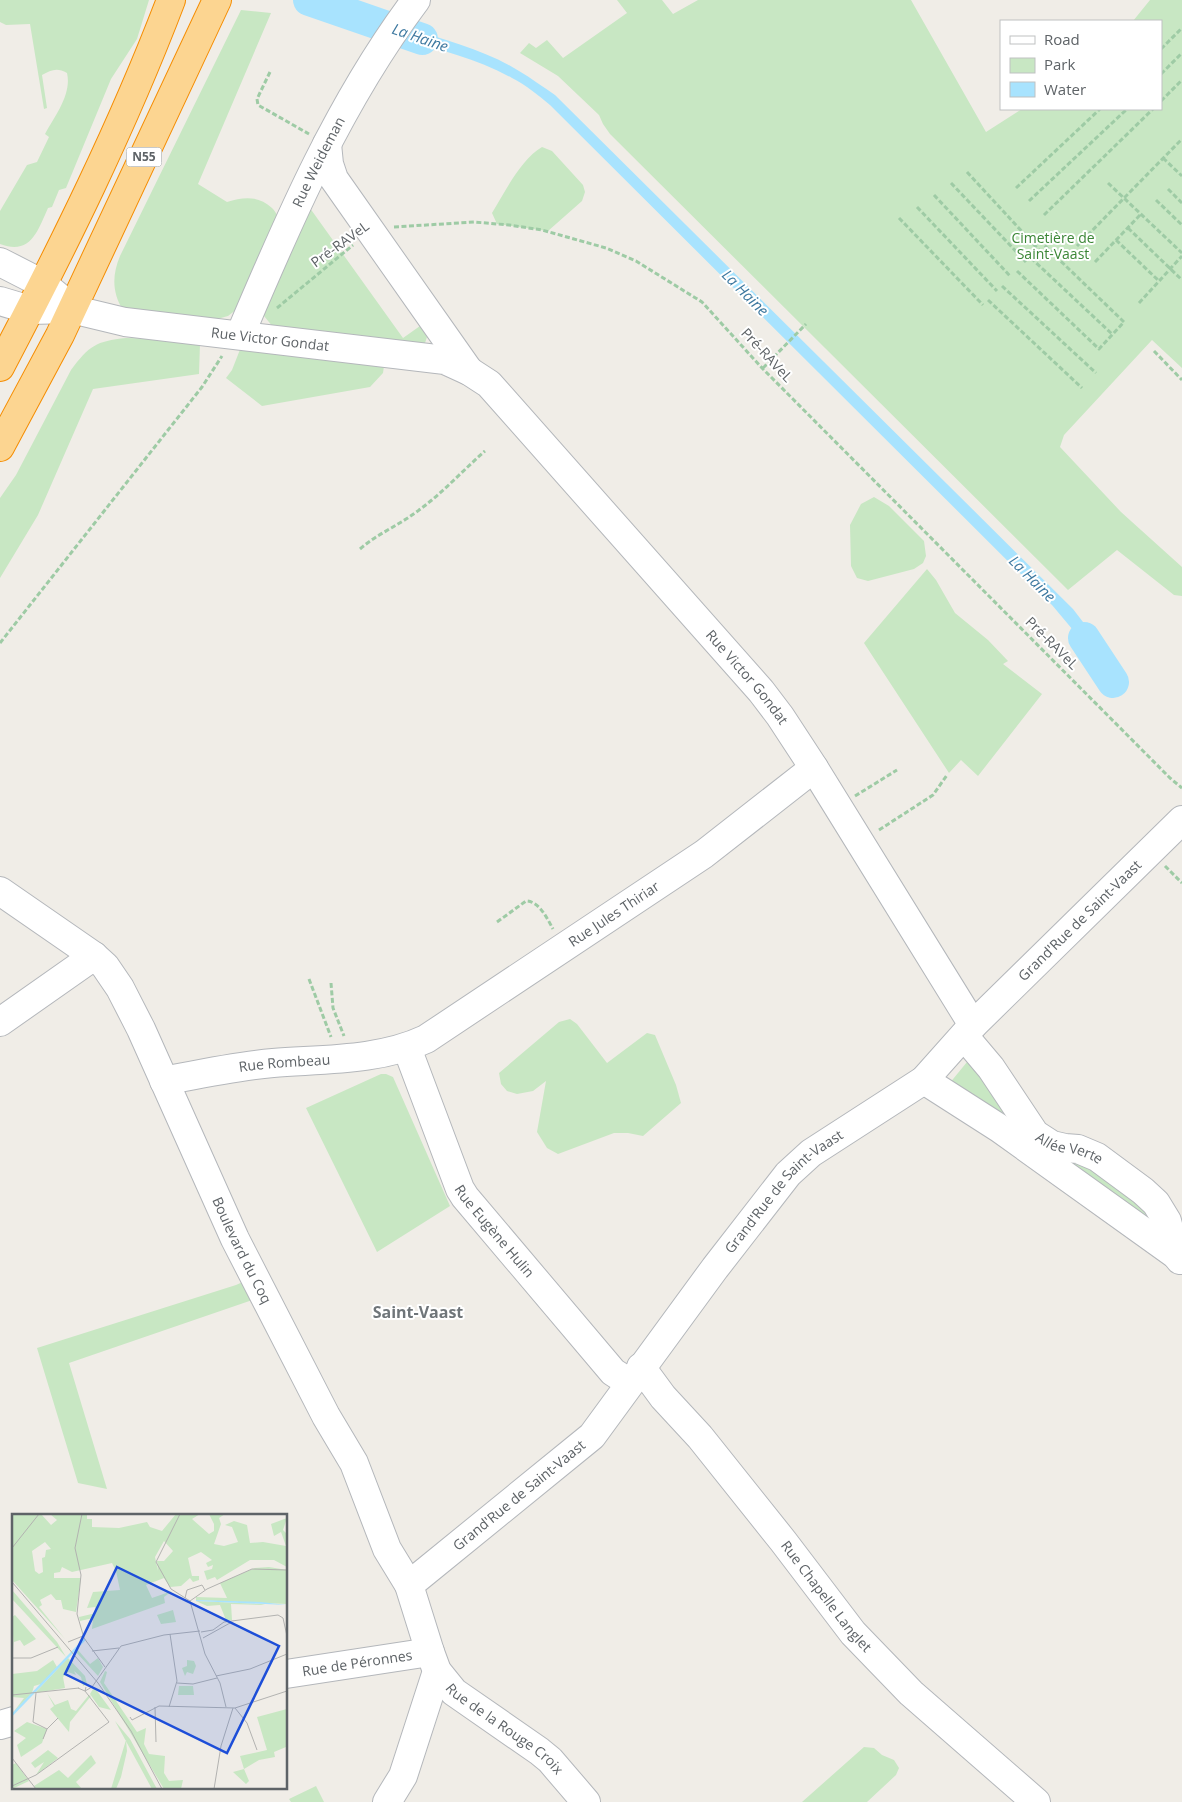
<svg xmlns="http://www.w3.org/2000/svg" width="1182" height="1802" viewBox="0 0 1182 1802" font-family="'Open Sans',sans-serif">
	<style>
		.green { fill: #c8e7c3 }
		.water { fill: #a8e3fe }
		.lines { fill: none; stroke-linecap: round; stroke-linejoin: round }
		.river { stroke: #a8e3fe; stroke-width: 32 }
		.minor-casing { stroke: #b4b7bb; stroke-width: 30 }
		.highway-casing { stroke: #f58d02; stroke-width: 30 }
		.path { stroke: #9ecba5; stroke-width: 3; stroke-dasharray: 5 2.5; stroke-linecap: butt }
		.minor { stroke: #fff; stroke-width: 28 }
		.highway { stroke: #fcd591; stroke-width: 28 }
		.labels { text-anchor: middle; stroke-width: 4; stroke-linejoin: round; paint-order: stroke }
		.shield { fill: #fff; stroke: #8e9295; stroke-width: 1 }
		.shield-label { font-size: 12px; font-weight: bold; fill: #5e6367 }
		.street-label { font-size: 14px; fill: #5e6367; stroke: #fff }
		.park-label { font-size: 14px; fill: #3b8636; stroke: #fff }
		.water-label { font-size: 15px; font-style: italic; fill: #3e79a0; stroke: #fff }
		.quarter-label { font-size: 16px; font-weight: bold; fill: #6f7579; stroke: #fff }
		.inset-river { fill: none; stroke: #a8e3fe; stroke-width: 2.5 }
		.inset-road { fill: none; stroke: #b2b2b0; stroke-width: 1 }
		.view { fill: #1d4ed8; fill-opacity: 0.15; stroke: #1d4ed8; stroke-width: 2.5 }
		.inset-edge { fill: none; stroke: #5e6367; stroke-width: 2.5 }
	</style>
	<rect width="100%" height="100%" fill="#f0ede7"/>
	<!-- green -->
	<path class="green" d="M 0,0 L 149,0 L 137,39 L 111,79 L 66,188 L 59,190 L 52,207 L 48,208 C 38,230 31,256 0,244 L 0,211 L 27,165 L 37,162 L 49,137 L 45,134 C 55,116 72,94 67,73 C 57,67 51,70 42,75 L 47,108 L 44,109 L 30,24 L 6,25 L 0,22 Z
		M 617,0 L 662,0 L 673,14 L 698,0 L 911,0 L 986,132 L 1022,109 L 1161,109 L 1161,21 L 1133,21 L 1150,0 L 1182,0 L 1182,368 L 1152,340 L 1064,435 L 1060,447 L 1121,512 L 1182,567 L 1182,596 L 1174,595 L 1117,550 L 1068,590 L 610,134 L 603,124 L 599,115 L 558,76 L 520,53 L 529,43 L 536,48 L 547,40 L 563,58 L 627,13 Z
		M 241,10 L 271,13 L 198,184 L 227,202 C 243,197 258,195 272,208 C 277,213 281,223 284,230 L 241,306 L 228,316 L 210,321 L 123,310 C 112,293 112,275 120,256 Z
		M 542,147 L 552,151 L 583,185 L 585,192 L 582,201 L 548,231 L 497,224 L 492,213 C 505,192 521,159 542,147 Z
		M 307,204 L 403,338 L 420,326 L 427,337 L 424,346 L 273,327 L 264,316 L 262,306 Z
		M 126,338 L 164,339 L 200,344 L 199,374 L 93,389 L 38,515 L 0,578 L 0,498 L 16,475 L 71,370 C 89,346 96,341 126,338 Z
		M 241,347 L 384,366 L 383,373 L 370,387 L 262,406 L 226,378 L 232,370 Z
		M 874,497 L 889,506 L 924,541 L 926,556 L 923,563 L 914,569 L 868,581 L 857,578 L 851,566 L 850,525 L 861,504 Z
		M 927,569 L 936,580 L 955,613 L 988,640 L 1008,661 L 1003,664 L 1042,694 L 978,776 L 961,760 L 949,773 L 864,643 Z
		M 570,1019 L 577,1024 L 607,1063 L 647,1033 L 655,1035 L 676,1085 L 681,1103 L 643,1136 L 628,1133 L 614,1133 L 558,1154 L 547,1148 L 537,1132 L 546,1081 L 533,1091 L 517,1094 L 507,1091 L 501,1084 L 499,1073 L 559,1022 Z
		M 974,1061 L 1013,1123 L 949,1084 L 967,1062 Z
		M 381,1074 L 386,1074 L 393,1077 L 450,1206 L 377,1252 L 306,1108 Z
		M 1086,1158 L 1150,1215 L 1148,1219 L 1067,1165 L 1071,1159 Z
		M 254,1277 L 264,1296 L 69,1363 L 107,1489 L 78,1483 L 37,1348 L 236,1285 Z
		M 864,1747 L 874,1748 L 882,1755 L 894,1760 L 899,1768 L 896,1775 L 867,1802 L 802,1802 Z
		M 316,1786 L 324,1802 L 291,1802 L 289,1799 Z"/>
	<!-- water -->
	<path class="water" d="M 410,28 C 446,41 486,50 519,71 C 531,78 543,87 555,95 L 1073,609 L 1083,622 L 1113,670 L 1104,676 L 1078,636 L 1052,605 L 550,105 C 538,95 526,85 512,78 C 478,59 440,50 404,39 Z"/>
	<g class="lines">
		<!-- river -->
		<path class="river" d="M 309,0 L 422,39
			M 1084,638 L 1113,682"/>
		<defs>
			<g id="minor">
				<path d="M 327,144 L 329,164 L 334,179 L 469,371"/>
				<path d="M 0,262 L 43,284 L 61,299"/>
				<path id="s1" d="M 0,301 L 30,310 L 71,309 L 125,322 L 445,360 L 469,371 L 489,384 L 761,691 L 780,716 L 814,768 L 973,1025"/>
				<path id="s2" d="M 240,335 C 289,219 340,101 416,0"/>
				<path id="s3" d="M 0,891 L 94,956 L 105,966 L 120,988 L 141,1029 L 235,1239 L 326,1416 L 354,1463 L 387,1549 L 409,1585 L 430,1652 L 437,1671 L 454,1692 L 539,1751 L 550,1760 L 586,1802"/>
				<path d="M 0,1022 L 94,956"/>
				<path id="s4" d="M 964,1036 L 991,1068 L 1035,1134 L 1052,1145 L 1065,1148 L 1078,1149 L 1097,1157 L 1143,1191 L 1156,1203 L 1167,1221 L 1176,1255"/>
				<path id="s5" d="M 407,1048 L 460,1189 L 465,1197 L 613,1372 L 630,1383"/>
				<path d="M 924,1080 L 999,1128 L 1176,1255 L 1180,1260"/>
				<path id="s6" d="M 164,1081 C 200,1074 236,1066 273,1063 C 324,1059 379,1061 426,1039 L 704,854 L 814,768"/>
				<path id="s7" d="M 641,1367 L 663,1397 L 700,1437 L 783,1541 L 853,1633 L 911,1693 L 1036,1802"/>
				<path id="s8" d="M 409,1585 L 592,1436 L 715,1268 L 788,1174 L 811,1153 L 924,1080 L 973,1025 L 1182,820"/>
				<path id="s9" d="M 286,1674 L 430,1652"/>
				<path d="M 0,1725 L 14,1721"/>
				<path d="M 387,1802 L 403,1776 L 437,1671"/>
			</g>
			<path id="highway" d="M 0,367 C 63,247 123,126 171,0
				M 0,447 L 60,335 L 217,0"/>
		</defs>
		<!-- minor casing -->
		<use href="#minor" class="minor-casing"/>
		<!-- highway casing -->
		<use href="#highway" class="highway-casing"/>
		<!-- path -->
		<path class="path" d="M 1161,49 L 1182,28
			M 270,72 L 257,99 L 258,105 L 309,134
			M 1161,74 L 1182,53
			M 1161,101 L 1182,80
			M 1163,158 L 1182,176
			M 967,172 L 1039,250
			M 951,183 L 1026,262
			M 1108,183 L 1182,253
			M 1016,188 L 1100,109
			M 1168,189 L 1182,203
			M 934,195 L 1011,277
			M 1156,200 L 1182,225
			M 1029,201 L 1127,109
			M 917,207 L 997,291
			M 1044,215 L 1153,109
			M 899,218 L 983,305
			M 394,227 L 474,222 L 509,225 L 542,230 L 606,248 L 636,261 L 702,302 L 762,368 L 1170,778 L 1182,788
			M 1128,228 L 1182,280
			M 1116,240 L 1159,281
			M 1077,246 L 1182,139
			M 1031,258 L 1112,334
			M 1095,262 L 1141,214
			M 1017,271 L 1099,349 L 1124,322 L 1044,245
			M 1002,286 L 1096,373
			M 988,300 L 1082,388
			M 1139,303 L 1182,256
			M 277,308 L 353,245
			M 1154,351 L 1182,380
			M 763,368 L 806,324
			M 360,549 C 376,535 395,527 412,515 C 439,497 461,472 485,451
			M 0,643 L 202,387 L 222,356
			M 855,796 L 897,770
			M 879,830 L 933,795 L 947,775
			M 1165,866 L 1182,883
			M 497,922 L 526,901 C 539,901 547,918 553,929
			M 309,979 L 331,1037
			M 331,983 L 333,1008 L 344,1036"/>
		<!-- minor -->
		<use href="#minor" class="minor"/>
		<!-- highway -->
		<use href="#highway" class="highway"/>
	</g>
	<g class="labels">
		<!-- shield labels -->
		<rect class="shield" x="126.5" y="147.5" width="35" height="19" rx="4"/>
		<g class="shield-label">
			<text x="144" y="161">N55</text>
		</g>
		<!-- street labels -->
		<g class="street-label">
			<text dy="5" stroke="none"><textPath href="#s2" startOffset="190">Rue Weideman</textPath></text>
			<text transform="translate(340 244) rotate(-36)" y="5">Pré-RAVeL</text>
			<text dy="5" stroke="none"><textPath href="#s1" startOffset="274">Rue Victor Gondat</textPath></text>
			<text transform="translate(767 355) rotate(47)" y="5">Pré-RAVeL</text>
			<text transform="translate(1052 643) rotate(45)" y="5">Pré-RAVeL</text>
			<text dy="5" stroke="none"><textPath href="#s1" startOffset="891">Rue Victor Gondat</textPath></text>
			<text dy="5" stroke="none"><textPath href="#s6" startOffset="492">Rue Jules Thiriar</textPath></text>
			<text dy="5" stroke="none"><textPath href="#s8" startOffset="952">Grand'Rue de Saint-Vaast</textPath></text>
			<text dy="5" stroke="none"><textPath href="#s6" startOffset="122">Rue Rombeau</textPath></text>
			<text dy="5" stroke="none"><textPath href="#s4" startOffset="159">Allée Verte</textPath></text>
			<text dy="5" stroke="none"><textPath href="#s8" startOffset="548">Grand'Rue de Saint-Vaast</textPath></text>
			<text dy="5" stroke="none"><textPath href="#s5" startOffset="205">Rue Eugène Hulin</textPath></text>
			<text dy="5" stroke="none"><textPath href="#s3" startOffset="445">Boulevard du Coq</textPath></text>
			<text dy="5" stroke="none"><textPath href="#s8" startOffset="142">Grand'Rue de Saint-Vaast</textPath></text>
			<text dy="5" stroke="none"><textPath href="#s7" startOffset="295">Rue Chapelle Langlet</textPath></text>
			<text dy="5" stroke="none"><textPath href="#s9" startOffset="72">Rue de Péronnes</textPath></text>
			<text dy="5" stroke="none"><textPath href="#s3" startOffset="1000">Rue de la Rouge Croix</textPath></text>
		</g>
		<!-- park labels -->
		<g class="park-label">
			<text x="1053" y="243">Cimetière de<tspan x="1053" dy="16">Saint-Vaast</tspan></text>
		</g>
		<!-- water labels -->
		<g class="water-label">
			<text transform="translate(420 38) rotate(19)" y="5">La Haine</text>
			<text transform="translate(745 293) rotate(45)" y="5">La Haine</text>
			<text transform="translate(1032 579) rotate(45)" y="5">La Haine</text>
		</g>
		<!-- quarter labels -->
		<g class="quarter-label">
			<text x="418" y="1318">Saint-Vaast</text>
		</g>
	</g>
	<!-- overview -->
	<g transform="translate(12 1514)">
		<rect width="275" height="275" fill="#f0ede7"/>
		<path d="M 0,0 L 29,0 L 39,11 L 45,6 L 38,0 L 75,0 L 75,5 L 80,5 L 80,13 L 107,14 L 135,8 L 138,13 L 150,17 L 164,0 L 188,0 L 180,5 L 197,20 L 202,17 L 202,10 L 197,0 L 213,0 L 207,4 L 209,10 L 202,30 L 212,32 L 226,28 L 220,13 L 213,11 L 222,7 L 235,11 L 238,29 L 251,28 L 274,32 L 269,18 L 262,22 L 259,10 L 275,4 L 271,16 L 275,20 L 275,53 L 262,46 L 238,46 L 205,66 L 203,63 L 195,66 L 192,57 L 200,55 L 201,51 L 196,53 L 194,49 L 200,46 L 189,38 L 176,44 L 180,62 L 187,62 L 187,66 L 181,68 L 178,64 L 169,72 L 158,73 L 152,64 L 134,71 L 140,84 L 160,77 L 152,83 L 153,89 L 80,115 L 81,104 L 68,107 L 67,103 L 84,99 L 83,93 L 75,94 L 81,78 L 108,76 L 104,57 L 100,49 L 60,58 L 50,53 L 48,58 L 42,59 L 42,64 L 69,64 L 64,98 L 51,95 L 49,86 L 44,86 L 39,80 L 28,86 L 30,91 L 27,93 L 53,125 L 0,66 ZM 152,27 L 161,37 L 152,47 L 145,47 L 146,57 L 143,43 ZM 33,28 L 39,35 L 34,36 L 33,43 L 30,44 L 31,58 L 27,60 L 23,57 L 20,37 ZM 257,53 L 275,56 L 275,90 L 184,86 L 184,83 L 215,84 L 208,69 L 243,54 ZM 0,76 L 45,128 L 54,143 L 0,85 ZM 184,87 L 249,90 L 253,91 L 219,90 L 220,106 L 214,106 L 208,91 L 195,92 ZM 161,96 L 164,108 L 149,110 L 145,101 ZM 3,101 L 24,125 L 12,132 L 8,126 L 2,128 L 2,138 L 0,103 ZM 66,136 L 78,150 L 86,144 L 91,153 L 86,162 L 64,138 ZM 56,144 L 73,162 L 75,170 L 71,172 L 69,163 L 62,157 L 64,161 L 56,158 L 51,163 L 53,174 L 23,179 ZM 41,146 L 45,153 L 29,170 L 22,172 L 20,179 L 0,200 L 12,184 L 0,183 L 0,160 L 25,157 ZM 175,146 L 182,147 L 184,152 L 181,160 L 175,158 L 173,162 L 170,154 L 175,152 ZM 93,157 L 95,158 L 92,169 L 125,218 L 134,214 L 132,230 L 137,240 L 153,242 L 152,259 L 157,267 L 171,266 L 169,275 L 152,275 L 88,168 ZM 167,172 L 181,172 L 182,181 L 166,181 ZM 81,175 L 85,177 L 99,196 L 87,193 L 78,180 ZM 35,179 L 43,191 L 56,186 L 59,195 L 64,197 L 77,181 L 79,182 L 58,208 L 57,218 L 38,195 L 42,192 ZM 275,195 L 275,238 L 274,233 L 262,238 L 263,243 L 247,246 L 232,255 L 237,267 L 234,270 L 221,258 L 232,255 L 228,242 L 255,236 L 245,203 ZM 103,207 L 118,225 L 145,275 L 140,275 ZM 15,208 L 35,215 L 30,229 L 9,243 L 5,231 L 14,224 L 2,217 ZM 114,226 L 115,237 L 109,263 L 104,275 L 99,275 ZM 36,236 L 46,244 L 24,261 L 32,248 L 23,254 L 19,249 ZM 79,241 L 84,249 L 64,268 L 70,275 L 24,275 L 22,272 L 47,256 L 56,264 ZM 4,249 L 17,267 L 0,275 L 0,251 Z" fill="#c8e7c3" fill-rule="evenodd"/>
		<path d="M 184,86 L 249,88 L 275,91 L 184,87 Z" fill="#a8e3fe"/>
		<path class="inset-river" d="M 0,201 L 73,125"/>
		<path class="inset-road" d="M 70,0 L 63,34 L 69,61 L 65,100 L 72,124 L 93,153M 168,0 L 144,48 L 159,75 L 178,87M 0,34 L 27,0M 0,68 L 86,169 L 119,217 L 150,275M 173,84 L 175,76 L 190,71 L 193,76M 178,87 L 193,140 L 208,169 L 214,193M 178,87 L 195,75 L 240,55 L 275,56M 189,118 L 201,116 L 212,108 L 266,101 L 271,104 L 275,122M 191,124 L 218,109M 56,128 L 71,122M 80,137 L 107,134M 0,144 L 19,144 L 46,133M 204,162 L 238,155 L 275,140M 165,169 L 181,170 L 205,164M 66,174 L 73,177 L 80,173 L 109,132 L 152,121 L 188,117M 24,179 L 21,208 L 35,215M 0,181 L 67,174M 143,193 L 144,228M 157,193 L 165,167 L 158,120M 223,194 L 235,209 L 245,236M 118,203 L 120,206 L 147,192 L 223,194 L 275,177M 31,225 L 35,215 L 46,204M 0,244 L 24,275M 0,272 L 24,261 L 97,208 L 73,177 L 74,173M 202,275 L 209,232 L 221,194"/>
		<path class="view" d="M 105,53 L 267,132 L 215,239 L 53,160 Z"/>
		<rect width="275" height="275" class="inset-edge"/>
	</g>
	<!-- legend -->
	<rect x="1000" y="20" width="162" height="90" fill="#ffffff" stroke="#bfc1c2"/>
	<rect x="1010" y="36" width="25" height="8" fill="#ffffff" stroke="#bfc1c2"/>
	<text x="1044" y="45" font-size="15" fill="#5e6367">Road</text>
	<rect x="1010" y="58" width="25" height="15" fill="#c8e7c3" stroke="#bfc1c2"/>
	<text x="1044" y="70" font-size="15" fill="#5e6367">Park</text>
	<rect x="1010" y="82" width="25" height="15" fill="#a8e3fe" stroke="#bfc1c2"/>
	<text x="1044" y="95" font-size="15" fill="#5e6367">Water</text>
</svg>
